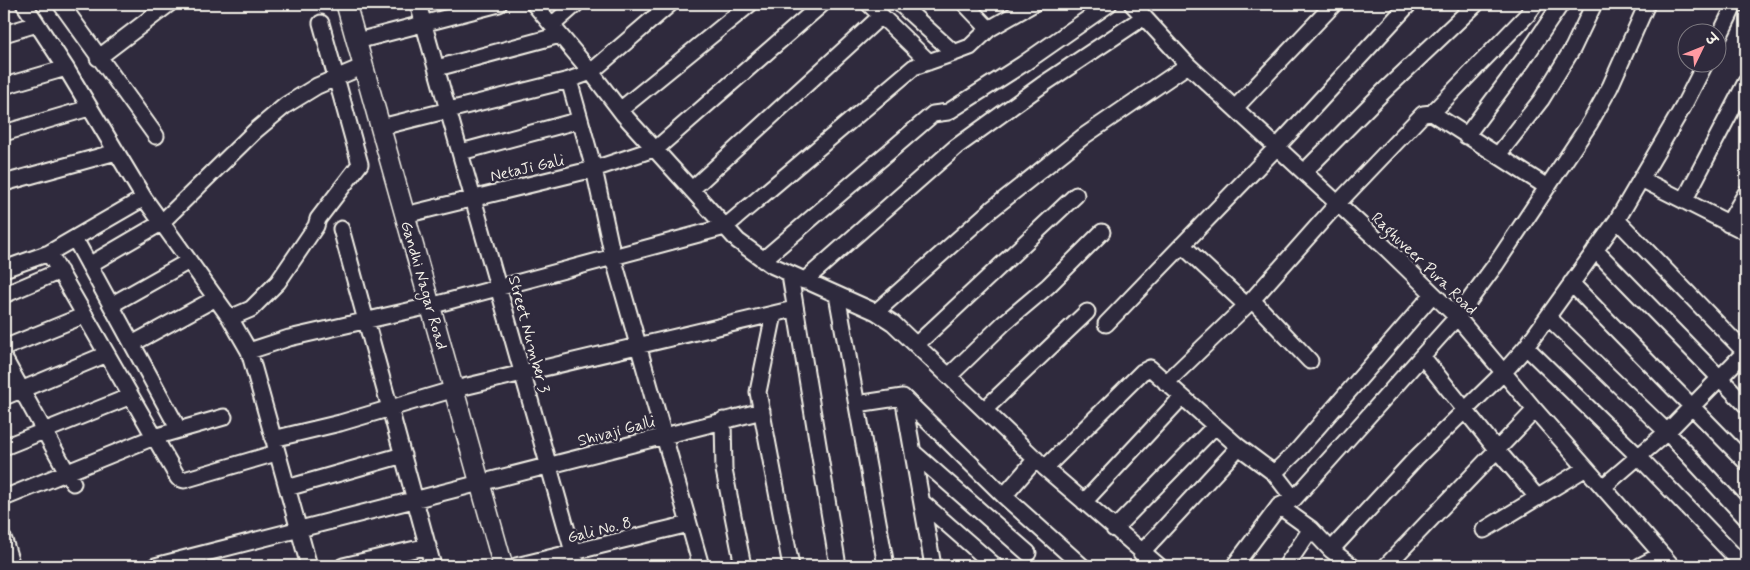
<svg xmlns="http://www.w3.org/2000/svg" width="1750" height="570" viewBox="0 0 1750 570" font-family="Mynerve,'Playpen Sans Deva',sans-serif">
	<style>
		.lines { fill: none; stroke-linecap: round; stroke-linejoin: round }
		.minor-casing { stroke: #f4f1e8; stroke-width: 19 }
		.tertiary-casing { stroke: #f4f1e8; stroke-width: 22 }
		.minor { stroke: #2f2a3d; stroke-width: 15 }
		.tertiary { stroke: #2f2a3d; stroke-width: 19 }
		.labels { text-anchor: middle; stroke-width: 5; stroke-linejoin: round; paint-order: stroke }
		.street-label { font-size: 16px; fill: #f4f1e8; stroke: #2f2a3d }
	</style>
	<rect width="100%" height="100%" fill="#2f2a3d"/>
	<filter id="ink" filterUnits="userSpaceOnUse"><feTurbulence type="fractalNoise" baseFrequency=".02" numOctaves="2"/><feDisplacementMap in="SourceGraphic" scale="10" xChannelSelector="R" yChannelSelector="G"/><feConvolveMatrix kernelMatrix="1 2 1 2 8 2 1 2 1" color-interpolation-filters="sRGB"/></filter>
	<g filter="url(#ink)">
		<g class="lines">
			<defs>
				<path id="minor" d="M 24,4 L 66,68 L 144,198 L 230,318 L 249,351 L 309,566
					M 61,4 L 156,136
					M 418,4 L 577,566
					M 534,4 L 591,72 L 670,4
					M 869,4 L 929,62
					M 900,4 L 954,53 L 970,47 L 989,29 L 1033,4
					M 965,4 L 989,29
					M 1132,4 L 1188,65 L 1388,250 L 1457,317 L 1535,410 L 1672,566
					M 552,25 L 576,4
					M 4,34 L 37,24
					M 1718,39 L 1735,4
					M 357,41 L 499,4
					M 98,58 L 169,4
					M 437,68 L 560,35
					M 569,80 L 594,169 L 613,257 L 701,566
					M 4,86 L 66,68
					M 1235,108 L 1334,4
					M 620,110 L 750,4
					M 1432,113 L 1547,187
					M 381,127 L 569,80 L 591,72 L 623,114 L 738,241 L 771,265 L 876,312 L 893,323 L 1045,468 L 1159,566
					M 4,133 L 89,108
					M 1466,136 L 1523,60 L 1561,4
					M 461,152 L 580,120
					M 1498,155 L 1541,100 L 1573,48 L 1594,4
					M 1304,172 L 1384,91 L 1476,4
					M 1641,179 L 1746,232
					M 4,183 L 116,152
					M 692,189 L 881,16
					M 1684,201 L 1746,82
					M 405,215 L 594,169 L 657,148 L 822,4
					M 1617,220 L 1746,353
					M 1728,224 L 1746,193
					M 341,229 L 433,566
					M 75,239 L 179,430
					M 1182,245 L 1246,305
					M 1595,250 L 1746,405
					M 49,253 L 178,478 L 184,480 L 276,453
					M 763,260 L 933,114 L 948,112 L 1023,64 L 1109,4
					M 89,265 L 161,223 L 255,131 L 286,105 L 317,86 L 364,66
					M 4,269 L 49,253 L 144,198
					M 790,275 L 838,566
					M 804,281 L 956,147 L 1042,85 L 1144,17
					M 1571,283 L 1746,462
					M 4,295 L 60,271
					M 837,295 L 886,566
					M 111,305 L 189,261
					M 876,312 L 992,209 L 1084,136 L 1188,65
					M 774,314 L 758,392 L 791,566
					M 1548,317 L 1667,432 L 1746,518
					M 230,318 L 251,309 L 278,282 L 316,226 L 318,219 L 360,164 L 321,23
					M 1106,324 L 1277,147 L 1409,4
					M 132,344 L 216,298
					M 916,345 L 1076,195
					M 1526,347 L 1640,458 L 1744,566
					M 4,348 L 85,315
					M 249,351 L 289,338 L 430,306 L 725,227 L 914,67 L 954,53
					M 1422,356 L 1497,450 L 1538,498
					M 4,358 L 73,483
					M 1310,361 L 1252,300 L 1338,203 L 1423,114 L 1432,113 L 1527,15 L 1535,4
					M 949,376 L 1004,323 L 1048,286 L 1102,232
					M 1166,383 L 1252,300
					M 4,397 L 107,354
					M 903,397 L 933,566
					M 857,404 L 903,397 L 1004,496 L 1082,566
					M 985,409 L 1087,312
					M 723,420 L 724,470 L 743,566
					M 273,439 L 340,423 L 455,389 L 794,309
					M 4,447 L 131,396
					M 914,453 L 1028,553
					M 1045,468 L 1142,372 L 1150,368 L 1239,447 L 1274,473 L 1294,499 L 1457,317 L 1496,264 L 1590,123 L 1610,87 L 1647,4
					M 1274,473 L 1297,451 L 1433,294
					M 1603,487 L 1667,432 L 1746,351
					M 287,488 L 403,455
					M 1004,496 L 1036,459
					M 4,498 L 154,437 L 224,417
					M 1084,502 L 1182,397
					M 923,503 L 995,566
					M 1279,506 L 1311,529 L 1331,550
					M 1114,529 L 1215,426
					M 1484,530 L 1586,468
					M 4,540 L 12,566
					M 1141,553 L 1239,447
					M 155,566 L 762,411
					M 343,566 L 428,546
					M 516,566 L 689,524
					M 1234,566 L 1279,506 L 1294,499
					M 1286,566 L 1311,529
					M 1352,566 L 1331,550 L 1416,458 L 1504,372 L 1526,347 L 1617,220 L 1683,107 L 1706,62
					M 1386,566 L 1535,410
					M 1640,566 L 1661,555"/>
				<path id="tertiary" d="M 346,4 L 503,566"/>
			</defs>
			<!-- minor casing -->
			<use href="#minor" class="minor-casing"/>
			<!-- tertiary casing -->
			<use href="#tertiary" class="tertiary-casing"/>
			<!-- minor -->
			<use href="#minor" class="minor"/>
			<!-- tertiary -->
			<use href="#tertiary" class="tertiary"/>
		</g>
	</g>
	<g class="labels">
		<!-- street labels -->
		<g class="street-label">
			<text transform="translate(527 167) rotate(-13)" y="6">NetaJi Gali</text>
			<text transform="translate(1425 263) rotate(44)" y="6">Raghuveer Pura Road</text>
			<text transform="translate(425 285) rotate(74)" y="6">Gandhi Nagar Road</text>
			<text transform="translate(530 334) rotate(75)" y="6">Street Number 3</text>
			<text transform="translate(616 430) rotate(-15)" y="6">Shivaji Galli</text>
			<text transform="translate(599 529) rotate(-14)" y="6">Gali No. 8</text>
		</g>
	</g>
	<!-- margin -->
	<rect width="1750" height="570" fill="none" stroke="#2f2a3d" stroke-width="20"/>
	<rect x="10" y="10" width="1730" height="550" fill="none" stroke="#f4f1e8" stroke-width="2" filter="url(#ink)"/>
	<!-- north arrow -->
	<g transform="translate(1702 48) rotate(47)"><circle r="24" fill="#2f2a3d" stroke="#7e7a81"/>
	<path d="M0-4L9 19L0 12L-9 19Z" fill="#ff9aa2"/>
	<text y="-8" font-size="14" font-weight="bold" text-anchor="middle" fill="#f4f1e8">उ</text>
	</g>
</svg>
